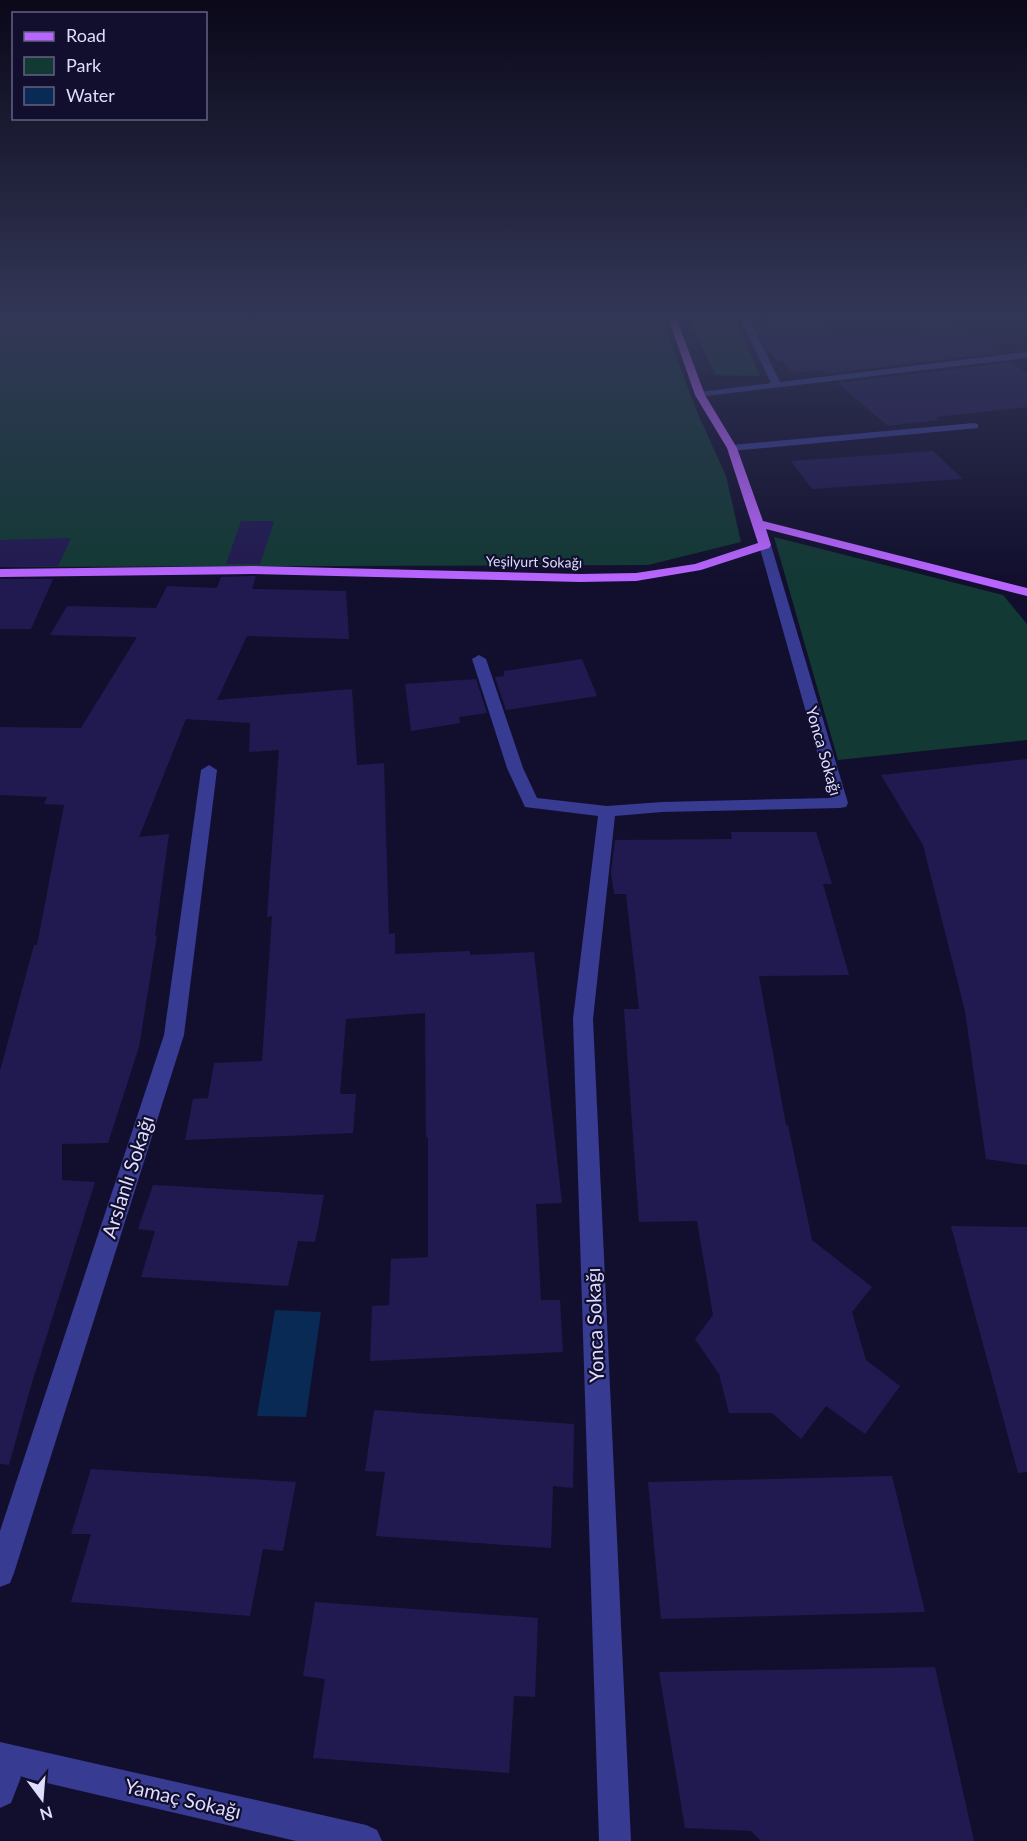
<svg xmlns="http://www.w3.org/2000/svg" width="1027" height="1841" viewBox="0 0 1027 1841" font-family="Lato,sans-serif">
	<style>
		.green { fill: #123934 }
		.water { fill: #082a54 }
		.building { fill: #211a51 }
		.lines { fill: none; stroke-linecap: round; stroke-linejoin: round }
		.minor { fill: #373b91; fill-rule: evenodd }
		.major { fill: #b864ff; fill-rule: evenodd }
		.labels { text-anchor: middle; stroke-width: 4.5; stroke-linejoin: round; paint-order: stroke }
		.far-street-label { font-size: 14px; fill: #deddff; stroke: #120f2e }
		.street-label { font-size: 16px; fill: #deddff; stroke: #120f2e }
		.near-street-label { font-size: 20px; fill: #deddff; stroke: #120f2e }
	</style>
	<rect width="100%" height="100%" fill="#120f2e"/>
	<!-- green -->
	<path class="green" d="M 0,320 L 662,320 L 698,414 L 726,476 L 741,542 L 648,565 L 0,567 Z
		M 690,320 L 735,320 L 760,376 L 715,375 Z
		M 774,537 L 1003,595 L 1027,624 L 1027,740 L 838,760 Z"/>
	<!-- water -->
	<path class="water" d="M 275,1310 L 321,1312 L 306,1417 L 257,1416 Z"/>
	<!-- building -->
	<path class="building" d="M 802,320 L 822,320 L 837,334 L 924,332 L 913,320 L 950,320 L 998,353 L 827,374 L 823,371 L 792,373 L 782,361 L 777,361 L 766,348 L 754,324 Z
		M 1011,362 L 1027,373 L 1027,407 L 936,417 L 939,420 L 888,426 L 837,383 Z
		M 933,451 L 963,479 L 812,489 L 791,461 Z
		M 241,521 L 274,521 L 260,564 L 226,564 Z
		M 71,538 L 58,566 L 0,567 L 0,540 Z
		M 256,576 L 252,589 L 346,591 L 349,639 L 247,636 L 217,700 L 352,689 L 357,765 L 384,763 L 389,934 L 395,933 L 395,954 L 470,951 L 470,955 L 534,952 L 562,1203 L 536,1204 L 541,1300 L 560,1300 L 563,1352 L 370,1361 L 372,1306 L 389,1305 L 391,1259 L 428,1257 L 428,1137 L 426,1137 L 425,1013 L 346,1019 L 340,1094 L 356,1094 L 353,1133 L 185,1140 L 193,1099 L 208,1098 L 214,1063 L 262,1061 L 272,916 L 267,917 L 279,750 L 249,752 L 250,723 L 186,719 L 139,837 L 169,834 L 155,936 L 157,935 L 139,1047 L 108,1143 L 62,1144 L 62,1180 L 95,1182 L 30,1389 L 9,1465 L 0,1464 L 0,1071 L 34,945 L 37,945 L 64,805 L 44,804 L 47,797 L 0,795 L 0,727 L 81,728 L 137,637 L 50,635 L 67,606 L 156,608 L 167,586 L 217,588 L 221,577 Z
		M 0,579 L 53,579 L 31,629 L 0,629 Z
		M 582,659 L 597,696 L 506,710 L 495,677 L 504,676 L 504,671 Z
		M 476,679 L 487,713 L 459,717 L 460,723 L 411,731 L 405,684 Z
		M 1027,759 L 1027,1165 L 986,1159 L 965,1011 L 923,845 L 881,775 Z
		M 731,832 L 816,832 L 832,884 L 823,884 L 849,975 L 759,976 L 786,1125 L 788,1125 L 812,1240 L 872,1287 L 852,1312 L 866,1360 L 900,1386 L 865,1434 L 826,1406 L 801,1439 L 772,1413 L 729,1413 L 719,1374 L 695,1339 L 713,1315 L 697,1221 L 639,1222 L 624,1009 L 639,1009 L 626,894 L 614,894 L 611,872 L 615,840 L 732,839 Z
		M 153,1185 L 174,1186 L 324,1195 L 315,1242 L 298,1241 L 288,1286 L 141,1277 L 155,1231 L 138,1229 Z
		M 951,1226 L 1027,1227 L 1027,1472 L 1018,1473 Z
		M 374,1410 L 574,1424 L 573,1488 L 553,1486 L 551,1548 L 376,1536 L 385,1472 L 365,1471 Z
		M 91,1469 L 296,1482 L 283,1551 L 263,1549 L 250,1616 L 71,1602 L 91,1534 L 71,1534 Z
		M 892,1476 L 925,1612 L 661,1619 L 648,1482 Z
		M 315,1602 L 538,1618 L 535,1697 L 514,1696 L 509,1773 L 313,1758 L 325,1679 L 303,1676 Z
		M 935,1667 L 974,1841 L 761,1841 L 751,1831 L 685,1828 L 659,1672 Z"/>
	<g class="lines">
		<!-- minor -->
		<path class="minor" d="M 741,320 L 750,320 L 780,382 L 1027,352 L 1027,358 L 697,397 L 697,393 L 700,392 L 771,383 Z
			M 974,423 L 978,424 L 978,428 L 732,451 L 727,448 L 732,445 Z
			M 765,541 L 771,545 L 848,803 L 846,807 L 840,808 L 662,812 L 615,816 L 593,1019 L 631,1841 L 599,1841 L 573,1019 L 598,816 L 525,807 L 507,768 L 472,659 L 479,655 L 486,659 L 523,768 L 537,798 L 607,806 L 662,802 L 830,798 L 759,545 Z
			M 209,765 L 217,770 L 184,1035 L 14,1573 L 10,1583 L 0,1587 L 0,1531 L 164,1035 L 201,770 Z
			M 0,1742 L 366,1825 L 377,1830 L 382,1841 L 296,1841 L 21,1777 L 11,1803 L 0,1808 Z"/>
		<!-- major -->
		<path class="major" d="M 669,320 L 677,320 L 705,395 L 737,448 L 763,521 L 1027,588 L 1027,596 L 766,529 L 771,545 L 769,548 L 701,570 L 636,581 L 580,582 L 253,574 L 0,577 L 0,569 L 253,566 L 580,574 L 636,573 L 695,564 L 758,543 L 727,448 L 695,395 Z"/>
	</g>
	<!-- sky -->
	<linearGradient id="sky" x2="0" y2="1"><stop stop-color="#0a0819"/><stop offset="0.55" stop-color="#333757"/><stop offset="1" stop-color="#333757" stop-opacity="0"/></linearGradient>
	<rect width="1027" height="578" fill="url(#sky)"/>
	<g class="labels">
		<!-- far-street labels -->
		<g class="far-street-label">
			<text transform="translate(534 562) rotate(1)" y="5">Yeşilyurt Sokağı</text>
		</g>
		<!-- street labels -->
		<g class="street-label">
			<text transform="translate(824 751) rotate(74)" y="6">Yonca Sokağı</text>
		</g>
		<!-- near-street labels -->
		<g class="near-street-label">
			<text transform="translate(128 1177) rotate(-72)" y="7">Arslanlı Sokağı</text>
			<text transform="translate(595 1325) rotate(-92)" y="7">Yonca Sokağı</text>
			<text transform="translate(183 1799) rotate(13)" y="7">Yamaç Sokağı</text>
		</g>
	</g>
	<!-- legend -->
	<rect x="12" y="12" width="195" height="108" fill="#120f2e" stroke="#646182" stroke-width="1.5"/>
	<rect x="24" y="32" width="30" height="9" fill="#b864ff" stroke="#646182" stroke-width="1.5"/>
	<text x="66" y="42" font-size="18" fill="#deddff">Road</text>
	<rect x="24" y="57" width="30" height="18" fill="#123934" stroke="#646182" stroke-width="1.5"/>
	<text x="66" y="72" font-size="18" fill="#deddff">Park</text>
	<rect x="24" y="87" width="30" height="18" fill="#082a54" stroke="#646182" stroke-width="1.5"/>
	<text x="66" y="102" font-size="18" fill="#deddff">Water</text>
	<!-- north arrow -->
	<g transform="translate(42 1799) rotate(164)" stroke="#120f2e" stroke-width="4.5" paint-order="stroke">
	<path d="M0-4.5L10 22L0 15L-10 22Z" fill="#deddff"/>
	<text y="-9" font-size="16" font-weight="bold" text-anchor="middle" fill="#deddff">N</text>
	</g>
</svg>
